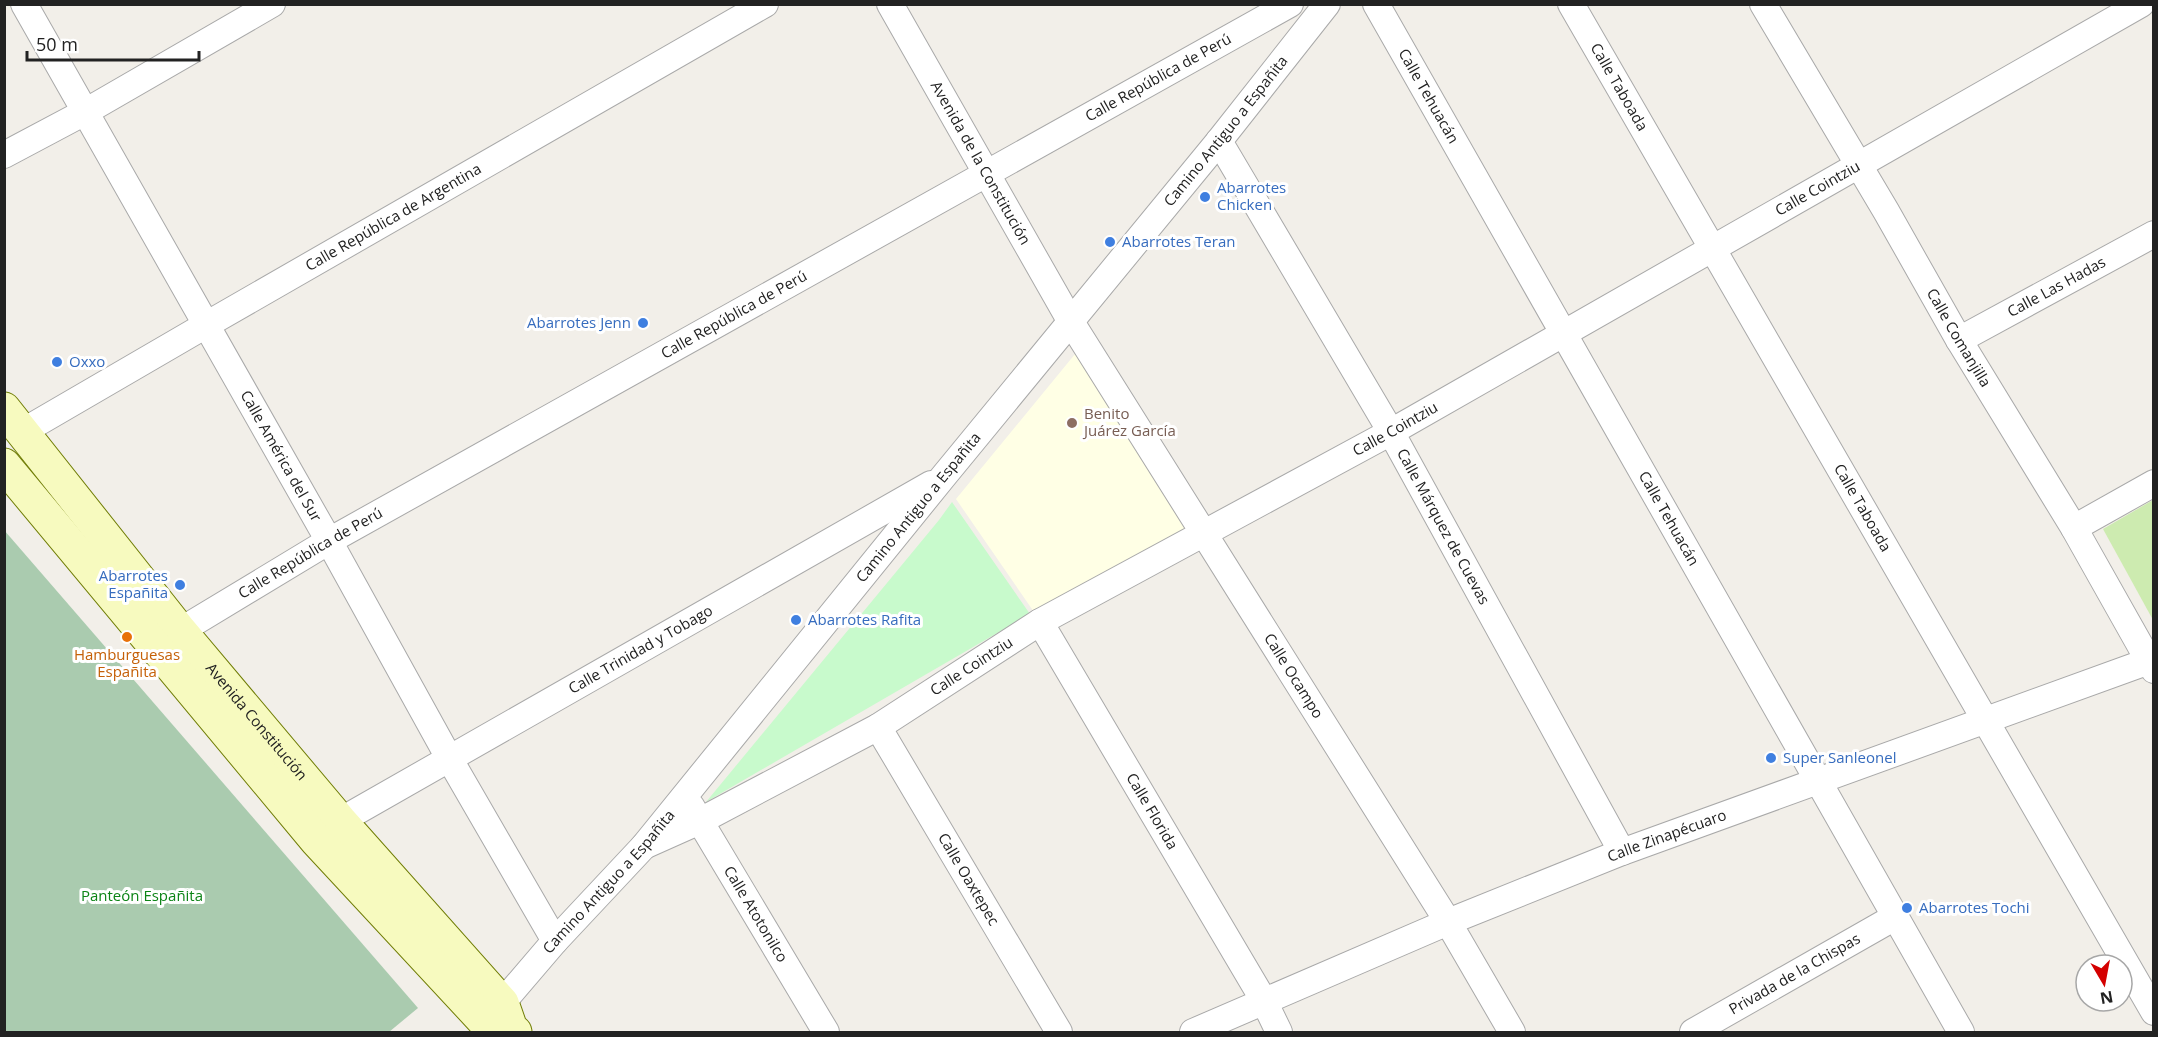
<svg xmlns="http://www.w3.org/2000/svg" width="2158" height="1037" viewBox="0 0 2158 1037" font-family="'Open Sans',sans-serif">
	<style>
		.education { fill: #ffffe5 }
		.grass { fill: #cdebb0 }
		.cemetery { fill: #aacbaf }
		.park { fill: #c8facc }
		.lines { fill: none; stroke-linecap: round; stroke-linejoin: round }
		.minor-casing { stroke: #a9a9a9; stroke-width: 28 }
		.secondary-casing { stroke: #707d05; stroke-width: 35 }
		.minor { stroke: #fff; stroke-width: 26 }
		.secondary { stroke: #f7fabf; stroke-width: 33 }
		.shop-dot { fill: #3f7fe0; stroke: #fff; stroke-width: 2 }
		.education-dot { fill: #8d6e63; stroke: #fff; stroke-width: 2 }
		.food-dot { fill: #e8710a; stroke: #fff; stroke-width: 2 }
		.labels { text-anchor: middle; stroke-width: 6; stroke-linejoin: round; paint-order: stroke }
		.street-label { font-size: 15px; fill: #222; stroke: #fff }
		.shop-label { font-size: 15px; fill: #366cbe; stroke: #fff; text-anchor: start }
		.education-label { font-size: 15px; fill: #785e54; stroke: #fff; text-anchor: start }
		.food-label { font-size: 15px; fill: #c56008; stroke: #fff }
		.park-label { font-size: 15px; fill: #0c8416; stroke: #fff }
	</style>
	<rect width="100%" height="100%" fill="#f2efe9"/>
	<!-- education -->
	<path class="education" d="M 1080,348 L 1192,531 L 1034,612 L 956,499 Z"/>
	<!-- grass -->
	<path class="grass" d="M 2153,500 L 2153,620 L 2103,529 Z"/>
	<!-- cemetery -->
	<path class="cemetery" d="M 4,530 L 418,1008 L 389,1032 L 5,1032 Z"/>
	<!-- park -->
	<path class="park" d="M 952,502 L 1030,614 L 706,802 L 939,520 Z"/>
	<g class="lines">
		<defs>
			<g id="minor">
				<path id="s1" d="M 24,4 L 329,541 L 449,758 L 555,941"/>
				<path id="s2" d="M 890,4 L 1071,322 L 1448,922 L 1512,1032"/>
				<path id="s3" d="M 1376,4 L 1961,1032"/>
				<path id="s4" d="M 1571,4 L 2154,1012"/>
				<path id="s5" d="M 1763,4 L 1886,211 L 1959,340 L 2074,528 L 2154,670"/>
				<path id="s6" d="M 1219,141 L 1391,432 L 1622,852"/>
				<path d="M 4,155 L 85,112 L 272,4"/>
				<path id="s7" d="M 1959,340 L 2154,234"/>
				<path id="s8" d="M 22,432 L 206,325 L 765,4"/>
				<path d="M 2074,528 L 2154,483"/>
				<path id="s9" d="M 1040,622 L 1264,1001 L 1279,1032"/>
				<path id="s10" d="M 180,631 L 329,541 L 1290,4"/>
				<path id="s11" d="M 878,727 L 1059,1032"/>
				<path id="s12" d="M 691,806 L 826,1032"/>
				<path id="s13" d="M 340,821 L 931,484"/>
				<path id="s14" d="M 644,846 L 700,821 L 878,727 L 1040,622 L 1391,432 L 2141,4"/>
				<path id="s15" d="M 490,1017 L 555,941 L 644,846 L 943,477 L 1219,141 L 1327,4"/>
				<path id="s16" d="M 1193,1032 L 1448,922 L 1622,852 L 2149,661"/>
				<path id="s17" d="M 1693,1032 L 1895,917"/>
			</g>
			<g id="secondary">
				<path id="s18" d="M 4,409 L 180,631 L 340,821 L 502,1003 L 511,1029 L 515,1032"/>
				<path d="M 4,465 L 316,840 L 485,1022 L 511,1029"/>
			</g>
		</defs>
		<!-- minor casing -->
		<use href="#minor" class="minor-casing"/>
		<!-- secondary casing -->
		<use href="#secondary" class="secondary-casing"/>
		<!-- minor -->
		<use href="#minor" class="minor"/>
		<!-- secondary -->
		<use href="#secondary" class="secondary"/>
	</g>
	<!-- markers -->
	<g class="shop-dot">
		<circle cx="1205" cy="197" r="6"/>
		<circle cx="1110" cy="242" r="6"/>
		<circle cx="643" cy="323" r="6"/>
		<circle cx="57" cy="362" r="6"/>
		<circle cx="180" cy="585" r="6"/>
		<circle cx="796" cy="620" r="6"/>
		<circle cx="1771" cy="758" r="6"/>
		<circle cx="1907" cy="908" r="6"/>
	</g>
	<circle class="education-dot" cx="1072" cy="423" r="6"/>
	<circle class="food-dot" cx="127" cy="637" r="6"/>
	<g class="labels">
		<!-- street labels -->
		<g class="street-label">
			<text dy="5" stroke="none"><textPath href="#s10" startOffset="1124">Calle República de Perú</textPath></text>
			<text dy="5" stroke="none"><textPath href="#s4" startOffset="96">Calle Taboada</textPath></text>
			<text dy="5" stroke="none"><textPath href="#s3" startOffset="106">Calle Tehuacán</textPath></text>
			<text dy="5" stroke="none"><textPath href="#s15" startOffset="1152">Camino Antiguo a Españita</textPath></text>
			<text dy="5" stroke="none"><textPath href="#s2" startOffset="183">Avenida de la Constitución</textPath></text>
			<text dy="5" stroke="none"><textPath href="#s14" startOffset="1346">Calle Cointziu</textPath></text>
			<text dy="5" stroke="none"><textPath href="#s8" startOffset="429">Calle República de Argentina</textPath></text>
			<text dy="5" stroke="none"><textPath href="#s7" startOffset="111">Calle Las Hadas</textPath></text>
			<text dy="5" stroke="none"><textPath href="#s10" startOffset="638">Calle República de Perú</textPath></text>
			<text dy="5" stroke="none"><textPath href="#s5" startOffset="387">Calle Comanjilla</textPath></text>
			<text dy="5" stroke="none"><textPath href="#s14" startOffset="860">Calle Cointziu</textPath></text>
			<text dy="5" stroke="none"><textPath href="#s1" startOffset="520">Calle América del Sur</textPath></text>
			<text dy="5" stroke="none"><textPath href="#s15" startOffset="666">Camino Antiguo a Españita</textPath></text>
			<text dy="5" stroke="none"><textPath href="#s4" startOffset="582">Calle Taboada</textPath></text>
			<text dy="5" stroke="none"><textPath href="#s3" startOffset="592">Calle Tehuacán</textPath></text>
			<text dy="5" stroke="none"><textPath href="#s6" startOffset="446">Calle Márquez de Cuevas</textPath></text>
			<text dy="5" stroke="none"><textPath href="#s10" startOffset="152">Calle República de Perú</textPath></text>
			<text dy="5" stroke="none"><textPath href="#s13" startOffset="346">Calle Trinidad y Tobago</textPath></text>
			<text dy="5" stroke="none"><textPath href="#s14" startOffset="374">Calle Cointziu</textPath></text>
			<text dy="5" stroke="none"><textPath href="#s2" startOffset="784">Calle Ocampo</textPath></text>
			<text dy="5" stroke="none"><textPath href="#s18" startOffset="402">Avenida Constitución</textPath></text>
			<text dy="5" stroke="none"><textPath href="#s9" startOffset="220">Calle Florida</textPath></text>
			<text dy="5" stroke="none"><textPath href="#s16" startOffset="513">Calle Zinapécuaro</textPath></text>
			<text dy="5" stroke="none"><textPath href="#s11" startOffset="177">Calle Oaxtepec</textPath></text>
			<text dy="5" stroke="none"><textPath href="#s15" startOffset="180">Camino Antiguo a Españita</textPath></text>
			<text dy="5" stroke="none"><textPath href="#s12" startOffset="126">Calle Atotonilco</textPath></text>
			<text dy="5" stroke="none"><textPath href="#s17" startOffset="117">Privada de la Chispas</textPath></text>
		</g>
		<!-- shop labels -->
		<g class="shop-label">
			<text x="1217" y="193">Abarrotes<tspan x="1217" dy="17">Chicken</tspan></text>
			<text x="1122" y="247">Abarrotes Teran</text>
			<text x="631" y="328" text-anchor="end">Abarrotes Jenn</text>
			<text x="69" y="367">Oxxo</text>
			<text x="168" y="581" text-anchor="end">Abarrotes<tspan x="168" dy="17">Españita</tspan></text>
			<text x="808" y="625">Abarrotes Rafita</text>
			<text x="1783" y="763">Super Sanleonel</text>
			<text x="1919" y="913">Abarrotes Tochi</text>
		</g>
		<!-- education labels -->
		<g class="education-label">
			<text x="1084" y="419">Benito<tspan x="1084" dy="17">Juárez García</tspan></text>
		</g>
		<!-- food labels -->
		<g class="food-label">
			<text x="127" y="660">Hamburguesas<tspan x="127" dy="17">Españita</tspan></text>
		</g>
		<!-- park labels -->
		<g class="park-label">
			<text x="142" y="901">Panteón Españita</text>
		</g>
	</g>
	<!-- border -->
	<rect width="2158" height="1037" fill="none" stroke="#222222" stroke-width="12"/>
	<!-- north arrow -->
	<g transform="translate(2104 983) rotate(170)"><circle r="28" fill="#ffffff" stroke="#a7a7a7" stroke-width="1.5"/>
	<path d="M0-4.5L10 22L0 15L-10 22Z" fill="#d40000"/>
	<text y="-9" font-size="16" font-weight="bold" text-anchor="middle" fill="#222222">N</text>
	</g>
	<!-- scale -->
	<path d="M27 51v9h172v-9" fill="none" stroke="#222222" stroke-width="3"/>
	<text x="36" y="51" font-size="18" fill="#222222" stroke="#ffffff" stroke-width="4.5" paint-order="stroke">50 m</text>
</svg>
